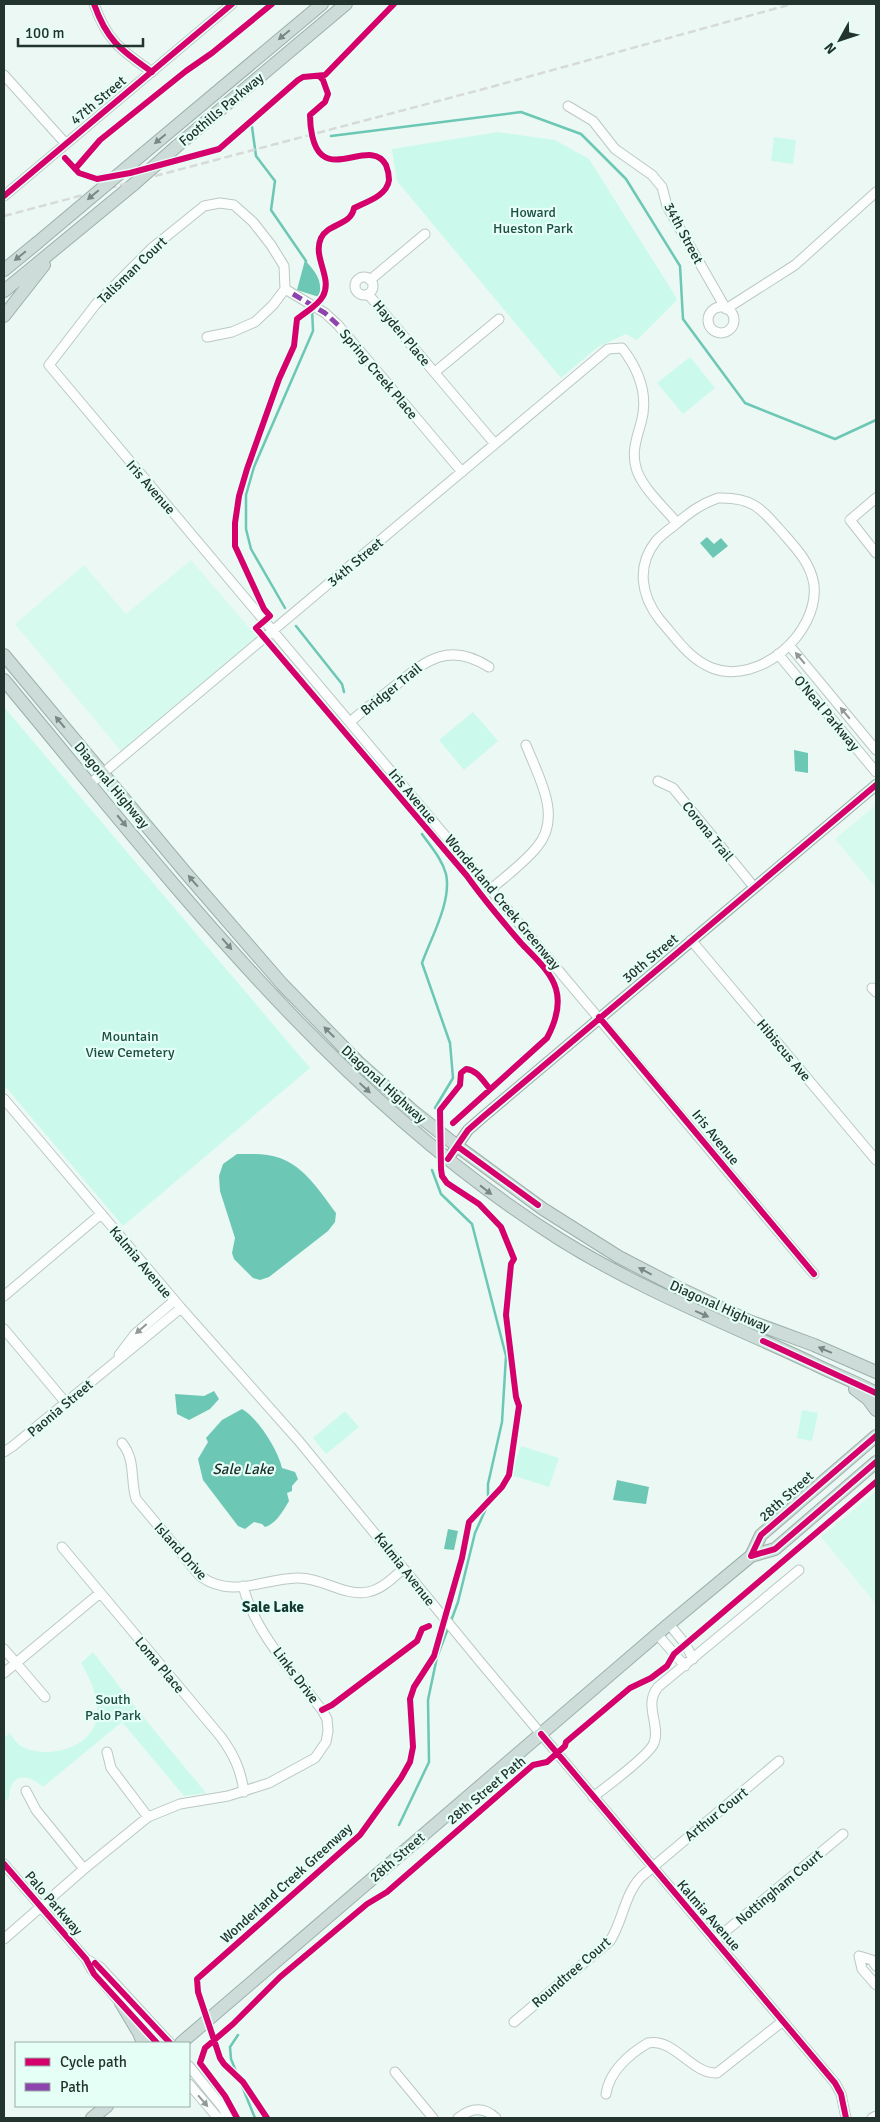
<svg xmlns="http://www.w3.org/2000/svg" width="880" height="2122" viewBox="0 0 880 2122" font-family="Signika,sans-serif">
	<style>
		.built { fill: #d7faef }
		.green { fill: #cbfaed }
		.water { fill: #6cc7b4 }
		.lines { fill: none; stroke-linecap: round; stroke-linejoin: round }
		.stream { stroke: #6cc7b4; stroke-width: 2.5 }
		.minor-casing { stroke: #bbc8c4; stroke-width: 11 }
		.major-casing { stroke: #9cb0ab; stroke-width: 12 }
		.highway-casing { stroke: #9cb0ab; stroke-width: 14 }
		.minor { stroke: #fcfefd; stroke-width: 9 }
		.major { stroke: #e0eae7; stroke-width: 10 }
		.highway { stroke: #cedcd9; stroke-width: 12 }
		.rail { stroke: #d6dad9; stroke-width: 2.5; stroke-dasharray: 8 4; stroke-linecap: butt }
		.highway-bridge-casing { stroke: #9cb0ab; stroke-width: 14; stroke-linecap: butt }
		.highway-bridge { stroke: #cedcd9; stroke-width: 12 }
		.quiet { stroke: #8e44ad; stroke-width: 5; stroke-dasharray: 10 5; stroke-linecap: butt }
		.cycleway-casing { stroke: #e5fef6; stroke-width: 9 }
		.cycleway { stroke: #d6006c; stroke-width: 6 }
		.oneway { fill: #788884 }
		.oneway2 { fill: #909996 }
		.labels { text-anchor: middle; stroke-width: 4.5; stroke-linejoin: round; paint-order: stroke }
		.street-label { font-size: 14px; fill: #23342f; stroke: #e5fef6 }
		.park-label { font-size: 14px; fill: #1b4e43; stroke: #e5fef6 }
		.water-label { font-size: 15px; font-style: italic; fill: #192e28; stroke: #e5fef6 }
		.neighbourhood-label { font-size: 15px; font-weight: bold; fill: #123a31; stroke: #e5fef6 }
	</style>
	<rect width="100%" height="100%" fill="#ebf8f4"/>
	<!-- built -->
	<path class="built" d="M 191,560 L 257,637 L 121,751 L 15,624 L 84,565 L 126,614 Z
		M 876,805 L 876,888 L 835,839 Z
		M 876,1491 L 876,1604 L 821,1537 Z"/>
	<!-- green -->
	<path class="green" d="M 498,132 L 555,140 L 589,159 L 676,297 L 676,301 L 637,340 L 626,334 L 598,347 L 561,378 L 397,181 L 392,149 Z
		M 774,137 L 796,140 L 793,164 L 771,161 Z
		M 690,357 L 715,388 L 683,414 L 657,383 Z
		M 4,707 L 310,1068 L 123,1226 L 4,1085 Z
		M 473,712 L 498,741 L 464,770 L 439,740 Z
		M 802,1410 L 818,1413 L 812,1441 L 797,1438 Z
		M 345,1411 L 359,1427 L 326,1454 L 313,1438 Z
		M 521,1446 L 559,1458 L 549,1487 L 511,1475 Z
		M 93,1652 L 135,1707 L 206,1793 L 184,1796 L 122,1722 L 43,1787 C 28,1773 9,1773 9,1798 L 4,1802 L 4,1738 L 10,1733 C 14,1739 17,1744 23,1747 C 47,1759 88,1749 96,1722 C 101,1701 91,1680 81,1663 Z"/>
	<!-- water -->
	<path class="water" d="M 305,260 C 316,273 323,280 319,297 L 297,290 Z
		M 707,537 L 714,544 L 721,538 L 728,546 L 713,558 L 700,543 Z
		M 794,750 L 808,753 L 808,773 L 795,771 Z
		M 237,1154 C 251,1154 267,1153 280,1158 C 305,1167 321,1193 336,1213 L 335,1222 L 328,1231 L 269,1277 L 260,1280 L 253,1278 L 234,1259 L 232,1253 L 235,1238 L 220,1191 L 219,1176 L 223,1164 Z
		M 214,1391 L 219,1399 L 210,1409 L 189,1420 L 177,1414 L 175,1394 L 204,1396 Z
		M 242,1409 C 258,1418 278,1450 282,1468 L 295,1472 L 298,1479 L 292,1486 L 292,1491 L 287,1493 L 289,1501 C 283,1511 276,1524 265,1527 L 262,1524 L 254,1522 L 245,1529 L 238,1526 L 203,1480 L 198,1459 L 208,1442 L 206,1438 L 222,1420 Z
		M 617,1480 L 649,1487 L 646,1504 L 613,1500 Z
		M 448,1529 L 458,1531 L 454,1550 L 444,1549 Z"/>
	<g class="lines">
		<!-- stream -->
		<path class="stream" d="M 252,127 L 256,156 L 275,181 L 271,210 L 306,261
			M 331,136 L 521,112 L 581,134 L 626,179 L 680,266 L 683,319 L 745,403 L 835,439 L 876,420
			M 285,608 L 251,549 L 246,529 L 246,495 L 254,467 L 313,331 L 312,308
			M 296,626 L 342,684 L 344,692
			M 422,834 C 431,847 442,859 446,874 C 452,901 431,938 422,963 L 450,1043 L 453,1078 L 435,1108
			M 432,1170 L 441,1194 L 472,1224 L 506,1356 L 502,1422 L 488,1484 L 488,1504 L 475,1533 L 458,1602 L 451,1621
			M 399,1825 L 429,1762 L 428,1700 L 437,1657 L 449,1626
			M 238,2035 L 230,2047 L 231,2059 L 255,2118"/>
		<defs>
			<path id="minor" d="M 94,4 C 107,41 121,50 152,72
				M 4,75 L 66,144
				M 568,106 L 593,121 L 615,149 L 652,175 L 662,187 L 667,206 L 726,309 L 795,265 L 876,192
				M 4,196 L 232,4
				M355 286a9 9 0 1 1 18 0a9 9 0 1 1-18 0Z
				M 370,280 L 425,234
				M 285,289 L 325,313 L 338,325 L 462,472
				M 368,294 L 495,444
				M708 320a13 13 0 1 1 26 0a13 13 0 1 1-26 0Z
				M 207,337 L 232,332 L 255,322 L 273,305 L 285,289 L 284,266 L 271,245 L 253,222 L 234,205 L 220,203 L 204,206 L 152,248 L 96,304 L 49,365 L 814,1274
				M 435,372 L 499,319
				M 718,498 C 751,497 760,507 781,531 C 795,547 811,563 814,585 C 819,633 759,686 712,668 C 689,659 676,638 660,620 C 641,596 636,566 656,541 C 662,534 670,529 676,524 C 690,512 701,504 718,498 Z
				M 876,498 L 850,520 L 876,553
				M 789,645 L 876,750
				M 778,654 L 876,772
				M 350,722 C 365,709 381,697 396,685 C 427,659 450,642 489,667
				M 658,781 L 673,788 L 754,887
				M 90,784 L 608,349 L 622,348 C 639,370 649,395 641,423 C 636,440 631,454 637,471 C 645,491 664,507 677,523
				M 491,889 C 506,876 524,863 537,847 C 563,817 538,776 526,745
				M 691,940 L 876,1160
				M 872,988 L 876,992
				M 4,1099 L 181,1308 L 298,1440 L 482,1664 L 835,2083 L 841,2094 L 846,2118
				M 4,1296 L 101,1214
				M 4,1329 L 66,1403
				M 119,1355 L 135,1334 L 174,1301
				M 122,1443 C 136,1460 130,1479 136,1499 L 200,1576 C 232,1599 262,1579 297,1578 C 321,1577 345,1597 368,1592 C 382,1589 393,1578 403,1569
				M 4,1452 L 13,1446 L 181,1308
				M 62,1547 L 221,1737 C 234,1755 241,1770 244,1792
				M 669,1624 L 686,1645 L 693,1659
				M 657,1634 L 685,1666
				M 4,1649 L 45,1697
				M 4,1673 L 100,1593
				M 107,1752 L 111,1768 L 148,1817
				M 26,1791 L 36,1810 L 84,1869
				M 593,1797 C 605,1788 650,1754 654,1743 C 661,1725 643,1705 658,1687 L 799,1570
				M 4,1864 L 86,1959 L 92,1970 L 123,2006
				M 4,1939 L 84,1869 L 148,1817 L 180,1804 L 228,1796 L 269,1783 L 315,1758 L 326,1742 L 328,1731 L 327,1719 L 322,1710 C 293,1672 255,1633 243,1586
				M 715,1940 L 843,1834
				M 859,1956 L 862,1969 L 876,1985
				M 859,1956 L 872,1960 L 876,1966
				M 86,1959 L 100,1967 L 170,2043
				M 136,2019 L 157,2043
				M 514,2022 L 610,1941 C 623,1921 624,1895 641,1877 L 779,1761
				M 189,2066 L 223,2108 L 228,2118
				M 395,2072 L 433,2118
				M 189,2084 L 218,2118
				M 606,2094 C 609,2072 629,2054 648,2043 C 675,2038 691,2074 717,2073 L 783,2021
				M 458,2118 C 471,2108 483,2106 496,2118
				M 872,2118 L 876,2116"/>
			<path id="major" d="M 448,1159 L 468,1130 L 484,1116 L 876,785"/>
			<path id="highway" d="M 177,146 L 346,4
				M 144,153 L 322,4
				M 4,270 L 37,243
				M 4,291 L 134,184
				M 4,316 L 44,265
				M 4,655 L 185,872 L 282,984 L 358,1062 L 413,1111 L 457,1146 L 543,1209 L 619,1257 L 677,1287 L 749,1321 L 814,1345 L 876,1372
				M 4,680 C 172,882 335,1098 561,1240 C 641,1290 729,1324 814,1364 C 834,1374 856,1382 876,1393
				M 855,1389 L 868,1399 L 876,1410
				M 751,1556 L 761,1535 L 876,1436
				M 121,2003 L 139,2033 L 143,2043
				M 181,2043 L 669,1624 L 751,1556 L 775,1549 L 876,1462
				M 92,2118 L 107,2106"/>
		</defs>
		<!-- minor casing -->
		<use href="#minor" class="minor-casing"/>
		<!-- major casing -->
		<use href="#major" class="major-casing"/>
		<!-- highway casing -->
		<use href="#highway" class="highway-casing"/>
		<!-- minor -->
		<use href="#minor" class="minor"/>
		<!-- major -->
		<use href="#major" class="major"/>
		<!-- highway -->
		<use href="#highway" class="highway"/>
		<!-- rail -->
		<path class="rail" d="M 4,216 L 491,87 L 792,4"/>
		<defs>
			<path id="highway-bridge" d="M 134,184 L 177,146
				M 37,243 L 144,153"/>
		</defs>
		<!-- highway-bridge casing -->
		<use href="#highway-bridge" class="highway-bridge-casing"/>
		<!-- highway-bridge -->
		<use href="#highway-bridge" class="highway-bridge"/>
		<!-- quiet -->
		<path class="quiet" d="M 293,294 L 325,313 L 338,325"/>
		<defs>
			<path id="cycleway" d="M 94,4 C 107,41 121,50 152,72
				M 319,76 L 323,80 L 328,94 L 325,102 L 310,115 C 310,126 312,147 322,155 C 340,170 373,141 386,165 C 388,170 389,175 389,180 C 387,196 366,202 354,208 C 351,226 328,223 321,238 C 312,257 333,278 323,296 C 318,306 305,312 297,319 L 294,346 L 279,379 L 247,469 L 239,496 L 235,523 L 235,546 L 264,609 L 270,616 L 256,628 L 467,876 C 484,900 502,921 521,943 C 533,956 551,971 556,989 C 561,1006 555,1023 547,1038 L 453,1123
				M 65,158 L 79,173 L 97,179 L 130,173 L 219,149 L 298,80 L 303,77 L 325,75 L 394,4
				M 75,169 L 100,140 L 186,71 L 212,53 L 272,4
				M 4,196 L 232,4
				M 599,1017 L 814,1274
				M 457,1146 L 538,1205
				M 448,1159 L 468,1130 L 484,1116 L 876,785
				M 763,1341 L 876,1393
				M 751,1556 L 761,1535 L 876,1436
				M 751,1556 L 775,1549 L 876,1462
				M 322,1710 L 332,1705 L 417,1641 L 422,1629 L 429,1626
				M 541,1734 L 835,2083 L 841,2094 L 846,2118
				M 4,1864 L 86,1959 L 94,1974 L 157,2043
				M 95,1963 L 170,2043
				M 237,2118 L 225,2096 L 200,2063 L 205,2048 L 233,2024 L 280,1977 L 367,1904 L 387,1892 L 533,1765 L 547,1762 L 565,1746 L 566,1742 L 630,1688 L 651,1678 L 667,1666 L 674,1654 L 876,1482
				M 267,2118 L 243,2082 L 224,2064 L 220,2058 L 198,1992 L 197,1979 L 360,1835 L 401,1778 L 410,1762 L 413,1747 L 410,1699 L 414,1687 L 434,1656 L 462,1558 L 469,1522 L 502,1487 L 509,1475 L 519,1406 L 516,1397 L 506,1315 L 511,1264 L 514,1259 L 501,1227 L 479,1204 L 447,1183 L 442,1176 L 441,1169 L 440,1110 L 460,1085 L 461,1073 L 466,1069 C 477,1070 483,1081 490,1089"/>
		</defs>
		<!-- cycleway casing -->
		<use href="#cycleway" class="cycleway-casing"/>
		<!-- cycleway -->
		<use href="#cycleway" class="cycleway"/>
	</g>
	<!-- one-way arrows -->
	<defs><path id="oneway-solid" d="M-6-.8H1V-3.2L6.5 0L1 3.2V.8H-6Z" transform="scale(1.25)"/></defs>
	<g class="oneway">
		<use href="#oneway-solid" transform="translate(284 35) rotate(140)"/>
		<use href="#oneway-solid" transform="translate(160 139) rotate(140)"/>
		<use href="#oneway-solid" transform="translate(93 195) rotate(140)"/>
		<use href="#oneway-solid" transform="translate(20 256) rotate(141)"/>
		<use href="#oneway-solid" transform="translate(60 722) rotate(-130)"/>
		<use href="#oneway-solid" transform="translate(122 821) rotate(50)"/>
		<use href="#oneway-solid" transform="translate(193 881) rotate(-131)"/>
		<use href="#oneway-solid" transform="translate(227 944) rotate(49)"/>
		<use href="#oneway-solid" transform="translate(329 1032) rotate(-135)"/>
		<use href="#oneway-solid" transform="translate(365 1088) rotate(43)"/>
		<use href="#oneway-solid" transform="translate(486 1190) rotate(38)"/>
		<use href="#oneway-solid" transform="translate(645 1271) rotate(-152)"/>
		<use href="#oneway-solid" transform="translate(702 1314) rotate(24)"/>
		<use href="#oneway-solid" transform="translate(825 1350) rotate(-157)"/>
	</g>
	<g class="oneway2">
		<use href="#oneway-solid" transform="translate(800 658) rotate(-130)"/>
		<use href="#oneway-solid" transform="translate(845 713) rotate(-130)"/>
		<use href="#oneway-solid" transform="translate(141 1329) rotate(139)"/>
		<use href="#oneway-solid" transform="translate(203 2101) rotate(49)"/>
	</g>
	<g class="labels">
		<!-- street labels -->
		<g class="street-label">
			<text transform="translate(98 100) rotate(-40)" y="5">47th Street</text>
			<text transform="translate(221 109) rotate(-40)" y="5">Foothills Parkway</text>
			<text transform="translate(684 233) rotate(62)" y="5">34th Street</text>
			<text transform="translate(132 270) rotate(-44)" y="5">Talisman Court</text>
			<text transform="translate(402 333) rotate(50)" y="5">Hayden Place</text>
			<text transform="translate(379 374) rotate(50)" y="5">Spring Creek Place</text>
			<text transform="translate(151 487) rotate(49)" y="5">Iris Avenue</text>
			<text transform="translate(355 562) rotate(-40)" y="5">34th Street</text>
			<text transform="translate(391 689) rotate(-39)" y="5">Bridger Trail</text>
			<text transform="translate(827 713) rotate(50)" y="5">O'Neal Parkway</text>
			<text transform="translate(112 785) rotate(50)" y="5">Diagonal Highway</text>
			<text transform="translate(413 796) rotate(50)" y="5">Iris Avenue</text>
			<text transform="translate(708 831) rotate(51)" y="5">Corona Trail</text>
			<text transform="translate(503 902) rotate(50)" y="5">Wonderland Creek Greenway</text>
			<text transform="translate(650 958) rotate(-40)" y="5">30th Street</text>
			<text transform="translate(784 1050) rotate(50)" y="5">Hibiscus Ave</text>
			<text transform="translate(384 1084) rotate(42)" y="5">Diagonal Highway</text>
			<text transform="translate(716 1137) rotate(51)" y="5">Iris Avenue</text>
			<text transform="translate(141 1262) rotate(50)" y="5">Kalmia Avenue</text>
			<text transform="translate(720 1306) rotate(24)" y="5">Diagonal Highway</text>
			<text transform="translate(60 1408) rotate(-40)" y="5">Paonia Street</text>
			<text transform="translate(786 1496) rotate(-42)" y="5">28th Street</text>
			<text transform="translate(181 1551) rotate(48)" y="5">Island Drive</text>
			<text transform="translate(405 1569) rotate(52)" y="5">Kalmia Avenue</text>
			<text transform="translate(160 1665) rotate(50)" y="5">Loma Place</text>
			<text transform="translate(296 1675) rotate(53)" y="5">Links Drive</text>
			<text transform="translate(486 1790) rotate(-40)" y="5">28th Street Path</text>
			<text transform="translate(716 1814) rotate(-39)" y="5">Arthur Court</text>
			<text transform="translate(397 1857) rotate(-41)" y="5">28th Street</text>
			<text transform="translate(286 1883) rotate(-42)" y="5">Wonderland Creek Greenway</text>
			<text transform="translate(779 1887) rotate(-40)" y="5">Nottingham Court</text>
			<text transform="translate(54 1903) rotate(49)" y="5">Palo Parkway</text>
			<text transform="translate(709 1915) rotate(49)" y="5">Kalmia Avenue</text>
			<text transform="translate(571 1972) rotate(-41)" y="5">Roundtree Court</text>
		</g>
		<!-- park labels -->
		<g class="park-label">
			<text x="533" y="217">Howard<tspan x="533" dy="16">Hueston Park</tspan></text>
			<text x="130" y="1041">Mountain<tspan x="130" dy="16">View Cemetery</tspan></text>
			<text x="113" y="1704">South<tspan x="113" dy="16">Palo Park</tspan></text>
		</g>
		<!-- water labels -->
		<g class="water-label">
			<text x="243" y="1474">Sale Lake</text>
		</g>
		<!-- neighbourhood labels -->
		<g class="neighbourhood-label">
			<text x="273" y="1612">Sale Lake</text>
		</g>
	</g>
	<!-- border -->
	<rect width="880" height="2122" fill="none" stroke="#23342f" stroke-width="10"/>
	<!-- legend -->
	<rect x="15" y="2042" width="175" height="65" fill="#e5fef6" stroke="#97ada6"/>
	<rect x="25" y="2058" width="25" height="8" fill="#d6006c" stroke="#97ada6"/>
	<text x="60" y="2067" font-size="15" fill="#23342f">Cycle path</text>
	<rect x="25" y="2083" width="25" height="8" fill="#8e44ad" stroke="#97ada6"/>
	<text x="60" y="2092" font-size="15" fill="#23342f">Path</text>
	<!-- north arrow -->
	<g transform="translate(840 40) rotate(230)" stroke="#e5fef6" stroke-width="4" paint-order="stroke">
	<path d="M0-4L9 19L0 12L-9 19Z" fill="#23342f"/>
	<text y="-8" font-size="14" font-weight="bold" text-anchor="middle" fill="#23342f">N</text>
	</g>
	<!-- scale -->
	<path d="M18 38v8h125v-8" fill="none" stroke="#23342f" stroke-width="2.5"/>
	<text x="25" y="38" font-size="15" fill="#23342f" stroke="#e5fef6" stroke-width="4" paint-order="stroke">100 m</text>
</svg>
